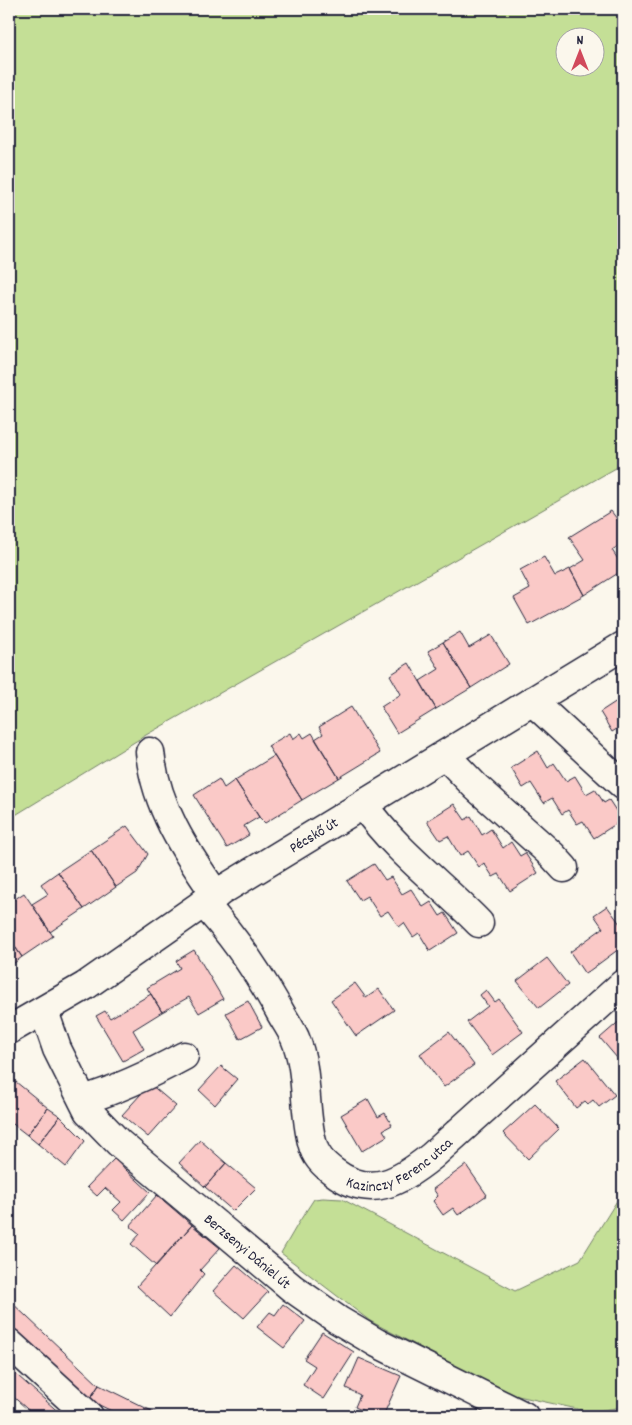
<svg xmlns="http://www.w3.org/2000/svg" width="632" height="1425" viewBox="0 0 632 1425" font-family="Dekko,sans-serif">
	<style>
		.green { fill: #c4df96; stroke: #738068; fill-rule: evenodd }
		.building { fill: #fac9c7; stroke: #22223b }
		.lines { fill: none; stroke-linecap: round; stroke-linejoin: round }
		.minor-casing { stroke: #22223b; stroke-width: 31 }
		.minor { stroke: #fbf7ec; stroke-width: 28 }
		.labels { text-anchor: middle; stroke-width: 5; stroke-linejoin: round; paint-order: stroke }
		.street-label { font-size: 15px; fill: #22223b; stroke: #fbf7ec }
	</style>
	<rect width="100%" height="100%" fill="#fbf7ec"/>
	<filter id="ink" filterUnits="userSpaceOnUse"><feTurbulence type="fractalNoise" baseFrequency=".02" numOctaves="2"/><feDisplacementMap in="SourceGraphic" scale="10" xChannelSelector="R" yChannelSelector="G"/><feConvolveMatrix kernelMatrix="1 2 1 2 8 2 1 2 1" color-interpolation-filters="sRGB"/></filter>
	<g filter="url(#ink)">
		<!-- green -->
		<path class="green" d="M 9,9 L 623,9 L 623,464 L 146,735 L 9,819 ZM 564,38 L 594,38 L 594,68 L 564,68 Z
			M 623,1191 L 623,1407 L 591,1412 L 509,1394 L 370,1321 L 281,1253 L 299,1222 L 314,1199 L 323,1198 L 342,1199 L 515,1291 L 580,1260 Z"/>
		<!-- building -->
		<path class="building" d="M 611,511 L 623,527 L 623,543 L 612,550 L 623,567 L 623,570 L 584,595 L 570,569 L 585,560 L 569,537 Z
			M 544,557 L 555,576 L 570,569 L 584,595 L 529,625 L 514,598 L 530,589 L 520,570 Z
			M 460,632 L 469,648 L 491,635 L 509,664 L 471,688 L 443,642 Z
			M 443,642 L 471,688 L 436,709 L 420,681 L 439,669 L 428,651 Z
			M 409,663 L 436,709 L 397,733 L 381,707 L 401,694 L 390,675 Z
			M 623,697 L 623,732 L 620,727 L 612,732 L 600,712 Z
			M 351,707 L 380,753 L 339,778 L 315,739 L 323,734 L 319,727 Z
			M 290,733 L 293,739 L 301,733 L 304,738 L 312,733 L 339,778 L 302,800 L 268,746 Z
			M 538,751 L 548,768 L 554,763 L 566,781 L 575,776 L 586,794 L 595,789 L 604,803 L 609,800 L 622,820 L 594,838 L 583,821 L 577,824 L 568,810 L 562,814 L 552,798 L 544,803 L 531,783 L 523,788 L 511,768 Z
			M 274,756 L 302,800 L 265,823 L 259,817 L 235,780 Z
			M 219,779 L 224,788 L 235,780 L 259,817 L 244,826 L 249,835 L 227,848 L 194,795 Z
			M 454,804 L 465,820 L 471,816 L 482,835 L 491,829 L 503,848 L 511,842 L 520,856 L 525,853 L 538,873 L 510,891 L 499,874 L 493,877 L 484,863 L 479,867 L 468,851 L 460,856 L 448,836 L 440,840 L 427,821 Z
			M 127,826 L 148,854 L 137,873 L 116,887 L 91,850 Z
			M 91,850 L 116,887 L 84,909 L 58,872 Z
			M 374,864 L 385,880 L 391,877 L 402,894 L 411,889 L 423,907 L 431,902 L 440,916 L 445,913 L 458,933 L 430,951 L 419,933 L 413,937 L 404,923 L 399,927 L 388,911 L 380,916 L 367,896 L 360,900 L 347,881 Z
			M 58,872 L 84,909 L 50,932 L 32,904 L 48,894 L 41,884 Z
			M 24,893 L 53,936 L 22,957 L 9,938 L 9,903 Z
			M 607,906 L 623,928 L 623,946 L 585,974 L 570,952 L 603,928 L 594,915 Z
			M 9,938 L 22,957 L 9,967 Z
			M 194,950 L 223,999 L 199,1013 L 189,997 L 162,1012 L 147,988 L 180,968 L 176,961 Z
			M 547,958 L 568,985 L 539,1008 L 517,981 Z
			M 355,983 L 366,998 L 379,989 L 394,1010 L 356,1036 L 331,1000 Z
			M 486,990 L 495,1002 L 499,999 L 523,1032 L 492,1055 L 467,1022 L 488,1006 L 480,995 Z
			M 151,994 L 162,1012 L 133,1030 L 144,1049 L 123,1061 L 96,1016 L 105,1011 L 110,1018 Z
			M 248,1001 L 262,1027 L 240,1039 L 226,1013 Z
			M 623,1018 L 623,1065 L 600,1038 Z
			M 449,1032 L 474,1065 L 444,1087 L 420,1054 Z
			M 585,1058 L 615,1095 L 599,1107 L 593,1100 L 588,1104 L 585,1101 L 576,1108 L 555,1081 Z
			M 221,1066 L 237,1079 L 215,1105 L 199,1090 Z
			M 16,1082 L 48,1108 L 27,1135 L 9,1121 L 9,1090 Z
			M 150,1084 L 176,1106 L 148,1137 L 122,1115 Z
			M 368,1099 L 378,1117 L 385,1113 L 392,1125 L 383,1130 L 387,1136 L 362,1151 L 341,1115 Z
			M 535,1104 L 559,1129 L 528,1159 L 503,1133 Z
			M 48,1108 L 60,1116 L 38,1144 L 27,1135 Z
			M 60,1116 L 85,1141 L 66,1167 L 38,1144 Z
			M 200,1140 L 226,1163 L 205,1187 L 179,1163 Z
			M 114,1159 L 150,1192 L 124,1220 L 113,1210 L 121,1202 L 105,1188 L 97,1196 L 87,1187 Z
			M 226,1163 L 256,1188 L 233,1211 L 205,1187 Z
			M 466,1165 L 487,1195 L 458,1215 L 453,1208 L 443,1215 L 433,1201 L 438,1196 L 433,1189 Z
			M 157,1195 L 192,1225 L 156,1266 L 131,1244 L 140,1234 L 130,1226 Z
			M 192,1225 L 220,1248 L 200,1270 L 204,1274 L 170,1317 L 137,1286 Z
			M 236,1265 L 268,1292 L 244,1318 L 213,1291 Z
			M 9,1300 L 99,1385 L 89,1400 L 9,1324 Z
			M 283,1304 L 305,1321 L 284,1348 L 257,1327 L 270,1312 L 275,1315 Z
			M 322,1332 L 354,1352 L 324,1399 L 303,1385 L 315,1366 L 304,1359 Z
			M 359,1358 L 401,1376 L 383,1416 L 375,1416 L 355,1407 L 360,1395 L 346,1388 Z
			M 9,1368 L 63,1416 L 35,1416 L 9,1393 Z
			M 99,1385 L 162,1416 L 122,1416 L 89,1400 Z"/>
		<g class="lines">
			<defs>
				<g id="minor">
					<path d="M 532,701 L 623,785"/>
					<path d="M 150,752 C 156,807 185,851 216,895"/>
					<path d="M 445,755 L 476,787 L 552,855 L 564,868"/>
					<path d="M 364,806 C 396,851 441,884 479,923"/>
					<path id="s1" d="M 203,903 C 234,936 256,969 278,1008 C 283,1018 290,1027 295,1038 C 309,1071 303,1108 312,1142 C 315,1156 323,1164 334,1172 C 371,1200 401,1181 432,1156 L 623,984"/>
					<path id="s2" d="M 44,1011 L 57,1049 L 88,1111 L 119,1143 L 175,1190 L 292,1288 L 338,1320 L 377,1343 L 524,1416"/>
					<path id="s3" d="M 9,1030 L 85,986 L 221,891 L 623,646"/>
					<path d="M 83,1100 C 119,1089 151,1074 184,1056"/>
					<path d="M 9,1343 L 89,1416"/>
				</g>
			</defs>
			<!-- minor casing -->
			<use href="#minor" class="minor-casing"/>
			<!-- minor -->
			<use href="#minor" class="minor"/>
		</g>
	</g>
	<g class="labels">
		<!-- street labels -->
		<g class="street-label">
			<text dy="5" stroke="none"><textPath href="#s3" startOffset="362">Pécskő út</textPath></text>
			<text dy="5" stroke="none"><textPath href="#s1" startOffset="382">Kazinczy Ferenc utca</textPath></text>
			<text dy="5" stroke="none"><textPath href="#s2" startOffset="322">Berzsenyi Dániel út</textPath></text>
		</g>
	</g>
	<!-- margin -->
	<rect width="632" height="1425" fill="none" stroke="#fbf7ec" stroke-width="30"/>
	<rect x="15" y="15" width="602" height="1395" fill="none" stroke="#22223b" stroke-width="2" filter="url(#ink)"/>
	<!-- north arrow -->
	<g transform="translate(580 52)"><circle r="24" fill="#fbf7ec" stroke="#a4a2a5"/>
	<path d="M0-4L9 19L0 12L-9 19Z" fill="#d1495b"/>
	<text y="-8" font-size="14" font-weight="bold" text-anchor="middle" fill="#22223b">N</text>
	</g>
</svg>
